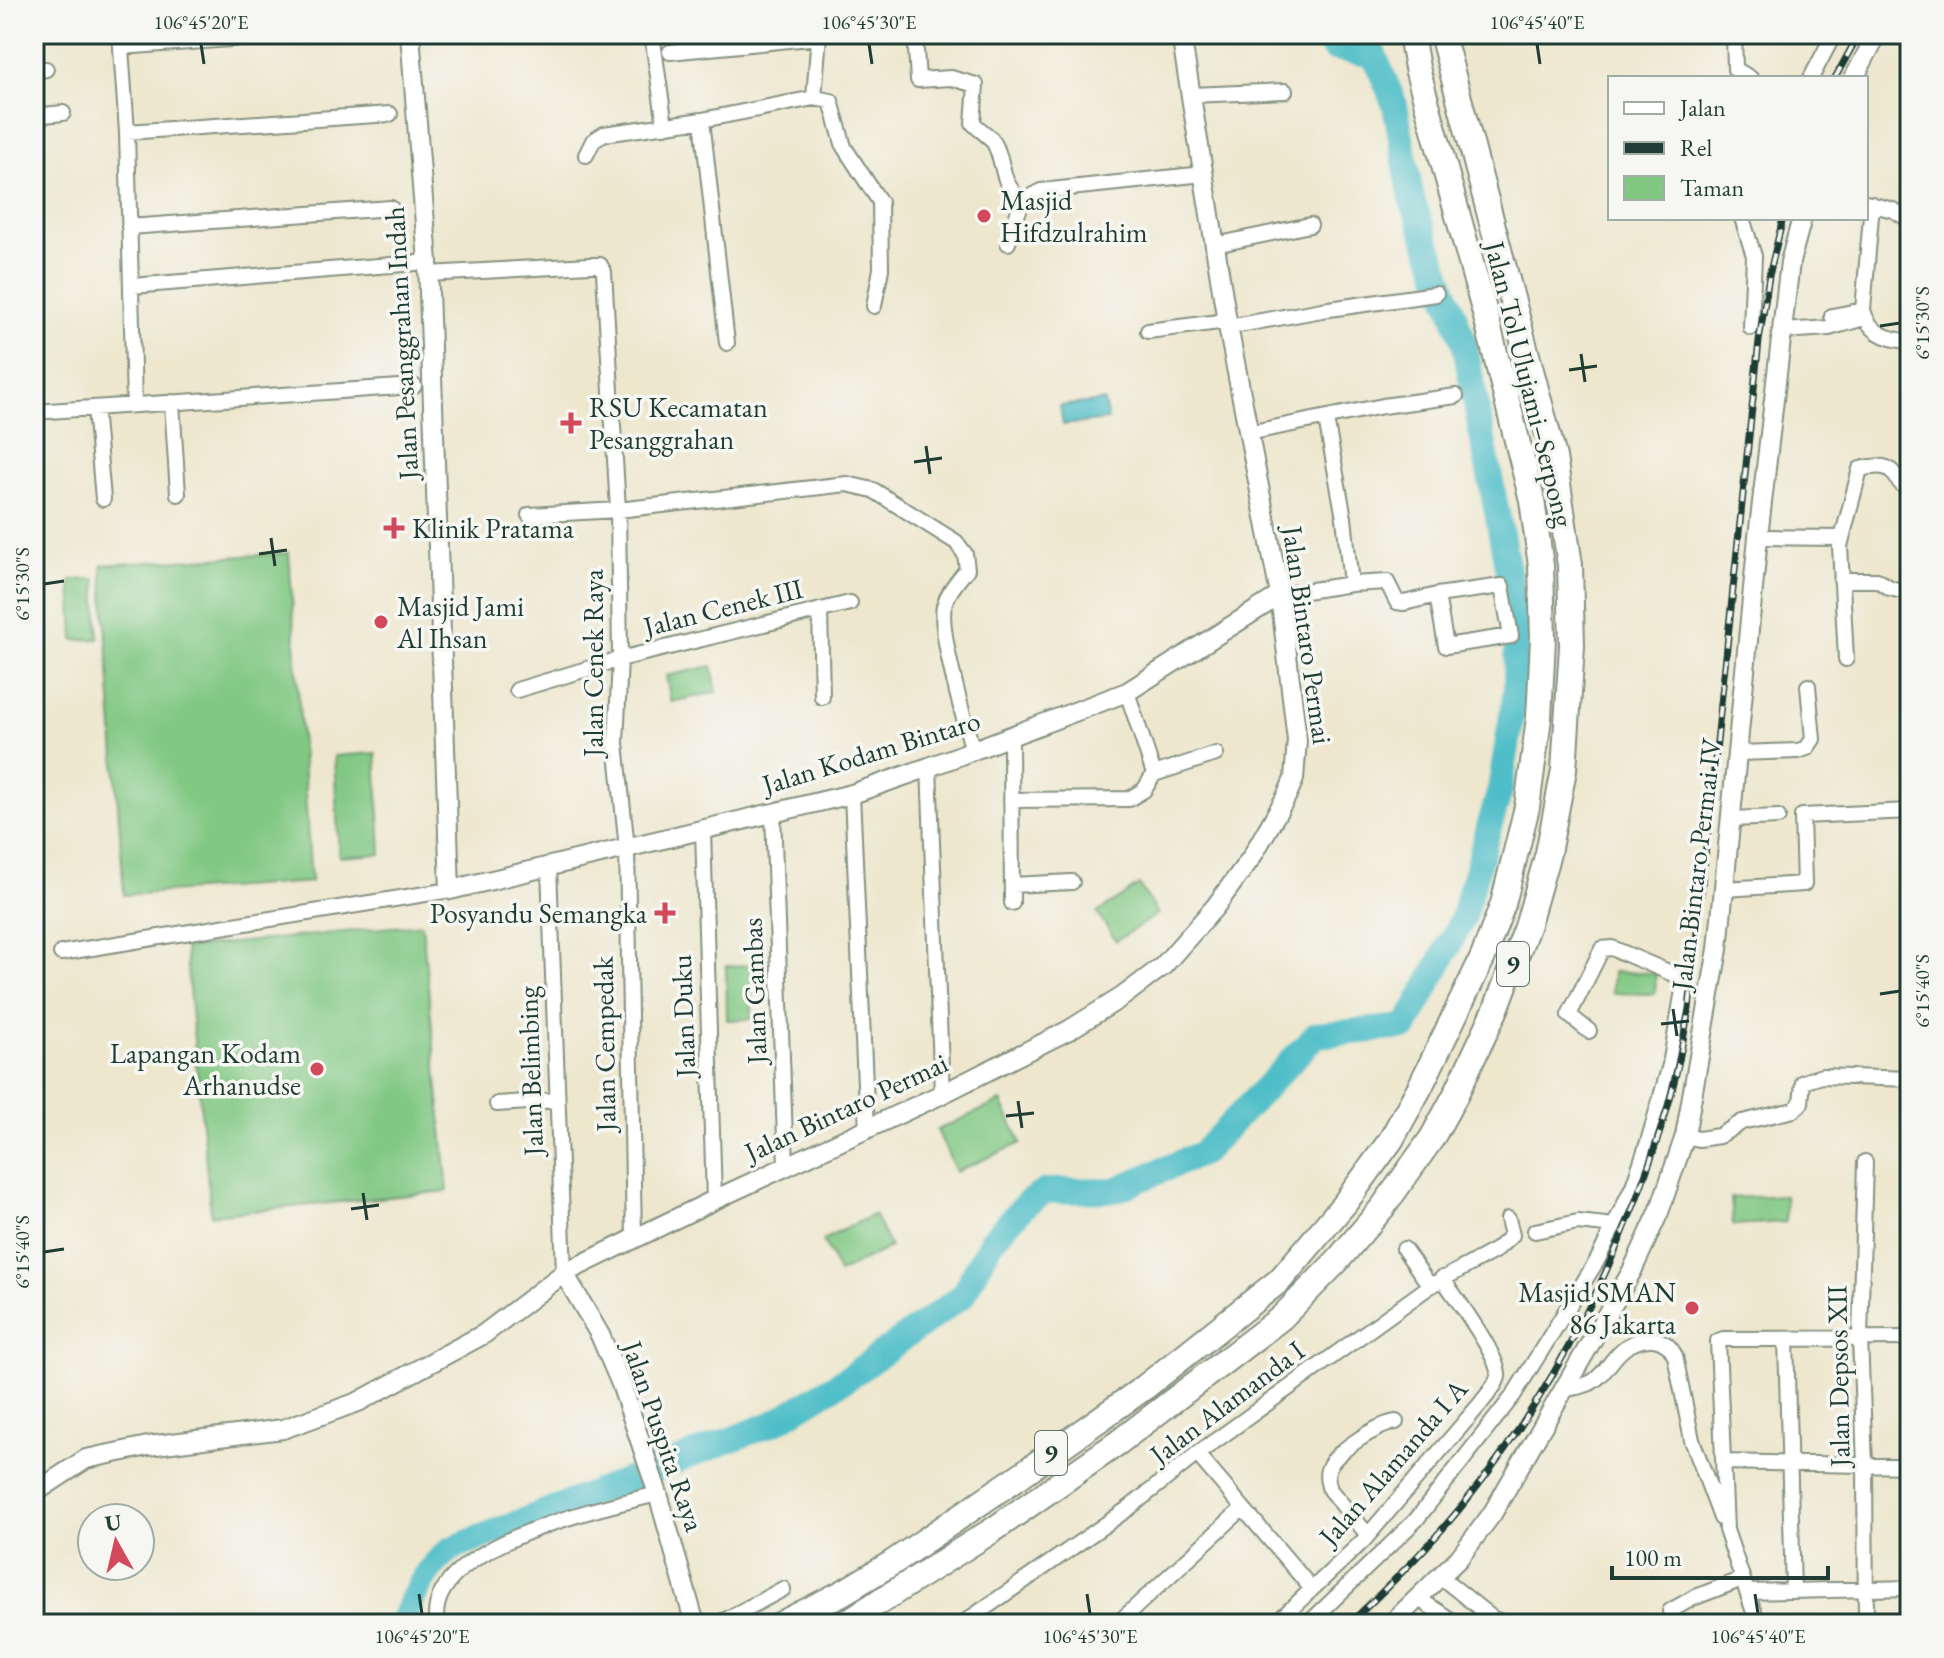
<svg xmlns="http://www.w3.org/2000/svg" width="1944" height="1658" viewBox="0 0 1944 1658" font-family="'EB Garamond',serif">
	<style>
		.green { fill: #81c883; stroke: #50825c; stroke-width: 2 }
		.water { fill: #50bec8; stroke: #387e7e; stroke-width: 2 }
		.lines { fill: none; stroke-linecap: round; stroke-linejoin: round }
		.river { stroke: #50bec8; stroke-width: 26 }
		.street-casing { stroke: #869281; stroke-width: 18 }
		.secondary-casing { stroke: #869281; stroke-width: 22 }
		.highway-casing { stroke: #869281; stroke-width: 28 }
		.street { stroke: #fff; stroke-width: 14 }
		.secondary { stroke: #fff; stroke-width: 18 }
		.highway { stroke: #fff; stroke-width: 24 }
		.rail-casing { stroke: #1f3d34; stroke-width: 7 }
		.rail { stroke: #f6f6f2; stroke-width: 4; stroke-dasharray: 12; stroke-linecap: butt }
		.ticks { fill: none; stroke: #1f3d34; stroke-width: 3 }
		.poi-dot { fill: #d1495b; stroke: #f6f6f2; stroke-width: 3 }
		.labels { text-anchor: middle; stroke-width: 7; stroke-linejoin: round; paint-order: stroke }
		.shield { fill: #f6f6f2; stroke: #60746d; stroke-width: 2 }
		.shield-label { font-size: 26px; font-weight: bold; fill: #1f3d34 }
		.poi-label { font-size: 28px; fill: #1f3d34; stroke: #f6f6f2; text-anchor: start }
		.street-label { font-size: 28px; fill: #1f3d34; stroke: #f6f6f2 }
		.neatline { fill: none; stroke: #1f3d34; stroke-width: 3 }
		.ticks-label { font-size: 20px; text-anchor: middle; fill: #1f3d34 }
	</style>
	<rect width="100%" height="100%" fill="#f6f6f2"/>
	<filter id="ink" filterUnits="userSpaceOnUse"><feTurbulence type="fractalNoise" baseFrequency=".0125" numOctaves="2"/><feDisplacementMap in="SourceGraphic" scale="16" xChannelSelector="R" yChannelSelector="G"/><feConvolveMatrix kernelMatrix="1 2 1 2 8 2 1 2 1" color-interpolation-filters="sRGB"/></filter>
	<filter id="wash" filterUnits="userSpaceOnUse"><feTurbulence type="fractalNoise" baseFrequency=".006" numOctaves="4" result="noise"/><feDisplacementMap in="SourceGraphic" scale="32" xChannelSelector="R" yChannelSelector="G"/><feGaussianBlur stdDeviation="1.8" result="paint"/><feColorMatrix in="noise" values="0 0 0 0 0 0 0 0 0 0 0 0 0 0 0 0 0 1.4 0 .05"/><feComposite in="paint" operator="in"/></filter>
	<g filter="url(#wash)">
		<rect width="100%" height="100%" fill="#eee7ce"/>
		<!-- green -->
		<path class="green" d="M 289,553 L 311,882 L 124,895 L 102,565 Z
			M 96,579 L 99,639 L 74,640 L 71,580 Z
			M 712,666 L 717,692 L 671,702 L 666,676 Z
			M 376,753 L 381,854 L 339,857 L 334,756 Z
			M 1139,885 L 1158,914 L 1116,941 L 1097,913 Z
			M 422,924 L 448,1191 L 211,1215 L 185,948 Z
			M 751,965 L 752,1019 L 727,1020 L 726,966 Z
			M 1613,972 L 1656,973 L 1655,994 L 1612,993 Z
			M 1001,1101 L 1021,1143 L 956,1172 L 937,1130 Z
			M 1785,1195 L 1786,1222 L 1733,1225 L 1731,1198 Z
			M 874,1214 L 890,1247 L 839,1273 L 823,1240 Z"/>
		<!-- water -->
		<path class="water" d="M 1104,401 L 1108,420 L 1063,425 L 1060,406 Z"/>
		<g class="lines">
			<!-- river -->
			<path class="river" d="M 401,1624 C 414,1595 425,1569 451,1549 L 776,1422 L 849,1377 L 962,1296 L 992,1240 L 1027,1203 L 1046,1191 L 1115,1190 L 1203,1153 L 1316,1035 L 1406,1027 L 1462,920 L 1500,790 L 1516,690 L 1517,617 L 1464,342 L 1412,200 L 1395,105 L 1374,55 L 1333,48 L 1326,34"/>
		</g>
	</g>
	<g filter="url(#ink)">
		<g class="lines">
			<defs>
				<path id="street" d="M 120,34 L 127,132 L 134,405
					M 652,34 L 665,126
					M 915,34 L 918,80 L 951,78 L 976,85 L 973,123 C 981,132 992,136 996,147 C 1006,170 1000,182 1022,201
					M 1734,34 L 1735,69 L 1750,78
					M 121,47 L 301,34
					M 670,52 L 819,37
					M 34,71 L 46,69
					M 1811,78 L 1834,34
					M 1191,95 L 1285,91
					M 814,98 L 831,101 L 844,147 L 880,202 L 881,269 L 874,306
					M 34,116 L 63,113
					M 702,120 L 727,343
					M 127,132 L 390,114
					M 586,155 L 593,141 L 604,134 L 702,120 L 814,98 L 819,34
					M 1866,203 L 1893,210 L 1910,220
					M 1742,218 L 1754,256 L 1751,328
					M 129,227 L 391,208
					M 1008,243 L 1022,201 L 1041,191 L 1204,174
					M 1215,245 L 1310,225
					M 428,274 L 590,265 L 600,265 L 604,272 L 618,510 L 620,659 L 616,743 L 627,848 L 634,1239
					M 132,286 L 428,262
					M 1863,310 L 1872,204
					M 1832,316 L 1863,310 C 1869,333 1887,340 1910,341
					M 1228,327 L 1322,310 L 1436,294
					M 1148,331 L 1227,321
					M 1783,331 L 1829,328 L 1861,319
					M 172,402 L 178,494
					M 95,408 L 103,499
					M 34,412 L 414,386
					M 1248,433 L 1383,406 L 1456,396
					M 529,515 L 618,510 L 847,484 L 873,490 L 956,542 L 965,554 L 967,569 C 958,581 948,591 944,606 C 938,632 965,722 973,751
					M 1758,537 L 1842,538
					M 1841,580 L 1877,580 L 1890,588 L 1910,593
					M 1351,584 L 1387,582 L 1397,602 L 1404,603 L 1437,595 L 1502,586 L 1511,636 L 1446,646 L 1437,595
					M 1280,595 L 1351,584 L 1344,518 L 1326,419
					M 820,610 L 822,697
					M 1846,659 L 1840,546 L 1860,469 C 1902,459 1889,481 1910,490
					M 517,690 L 620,659 L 850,603
					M 1011,737 L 1012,903
					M 1739,753 L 1798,751 L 1807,748 L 1813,739 L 1808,686
					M 929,767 L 942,1094
					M 1154,774 L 1216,754
					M 852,794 L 867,1129
					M 1011,800 L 1129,799 L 1144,790 L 1154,774 L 1127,692
					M 773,813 L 786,1166
					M 1732,819 L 1778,817
					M 703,830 L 714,1200
					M 549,867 L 564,1273
					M 1012,885 L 1072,882
					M 1724,889 L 1804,884 L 1802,816 L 1910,811
					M 61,953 L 450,890
					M 497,1104 L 557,1100
					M 1685,1136 L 1699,1139 L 1719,1136 L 1742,1122 L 1794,1110 L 1801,1103 L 1803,1082 L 1822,1076 L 1910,1079
					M 1865,1162 L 1860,1339 L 1865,1464 L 1866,1624
					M 1535,1231 L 1578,1222 L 1614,1226
					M 1404,1249 L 1430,1286
					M 1786,1339 L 1793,1590
					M 1564,1389 C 1573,1388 1582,1387 1590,1383 C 1605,1376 1612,1356 1626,1347 C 1645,1335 1665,1335 1675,1356 L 1692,1440 L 1721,1518
					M 1197,1454 L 1312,1589
					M 1723,1462 L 1910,1466
					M 1368,1535 L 1330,1490 C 1328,1483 1326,1477 1328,1470 C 1332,1453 1379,1424 1396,1422
					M 1441,1577 L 1492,1618 L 1506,1624
					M 1747,1592 L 1910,1588
					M 1419,1599 L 1457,1624
					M 437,1624 C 422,1546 604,1507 658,1494
					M 718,1624 L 783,1589
					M 962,1624 L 1129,1508 L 1197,1454 L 1430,1286 L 1496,1250 L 1512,1235 L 1508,1219
					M 1117,1624 L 1242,1509
					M 1275,1624 L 1364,1540 L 1481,1403 C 1486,1396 1496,1386 1498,1377 C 1501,1358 1454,1295 1442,1278
					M 1308,1624 L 1416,1520 L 1513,1396 L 1598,1259 L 1633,1186 L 1648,1142 L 1670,1065 L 1685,979 L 1612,948 L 1602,949 L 1569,1015 L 1589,1031
					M 1565,1624 L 1571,1622
					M 1676,1624 L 1670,1611 L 1693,1598 L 1742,1579
					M 1758,1624 L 1726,1530 L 1718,1341 L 1723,1339 L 1910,1338"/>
				<path id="secondary" d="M 410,34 L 428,262 L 450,890 L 852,794 L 929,767 L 1127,692 L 1280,595
					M 1854,78 L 1877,34
					M 564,1273 L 600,1335 L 621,1384 L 658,1494 L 695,1624
					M 34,1493 L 86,1459 L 148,1446 L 283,1429 L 358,1402 L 484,1334 L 564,1273 L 714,1200 L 942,1094 L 1069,1030 L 1122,997 L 1163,966 L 1215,907 L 1251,858 L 1286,797 L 1294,779 L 1297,740 L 1280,595 L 1227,321 L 1181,34
					M 1391,1624 L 1459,1558 L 1492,1514 L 1632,1271 L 1659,1212 L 1685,1136 L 1718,949 L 1758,537 L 1790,262 L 1802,218"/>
				<path id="highway" d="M 781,1624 L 842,1593 L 892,1563 L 1018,1477 L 1145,1387 L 1280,1280 L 1345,1203 L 1391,1140 L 1420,1087 L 1483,957 L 1503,904 L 1527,807 L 1539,718 L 1543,639 L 1541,566 L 1532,500 L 1486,317 L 1417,68 L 1411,34
					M 844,1624 L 993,1530 L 1119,1442 L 1281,1318 L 1337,1261 L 1383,1207 L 1432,1138 L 1455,1096 L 1496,1009 L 1527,927 L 1548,853 L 1564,770 L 1572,646 L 1570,565 L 1554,457 L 1442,34"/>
			</defs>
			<!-- street casing -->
			<use href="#street" class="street-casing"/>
			<!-- secondary casing -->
			<use href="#secondary" class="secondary-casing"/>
			<!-- highway casing -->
			<use href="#highway" class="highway-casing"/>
			<!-- street -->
			<use href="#street" class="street"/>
			<!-- secondary -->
			<use href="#secondary" class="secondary"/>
			<!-- highway -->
			<use href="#highway" class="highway"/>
			<defs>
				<path id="rail" d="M 1835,78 L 1859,34
					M 1349,1624 C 1393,1582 1436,1540 1473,1492 C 1560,1382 1624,1249 1665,1116 C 1676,1081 1682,1045 1689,1009 L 1759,341 L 1769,276 L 1783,218"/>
			</defs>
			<!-- rail casing -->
			<use href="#rail" class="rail-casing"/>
			<!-- rail -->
			<use href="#rail" class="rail"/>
		</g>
	</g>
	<!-- ticks -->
	<path class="ticks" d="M 201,44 L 204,64M 869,44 L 872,64M 1537,44 L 1540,64M 1880,326 L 1900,323M 1581,354 L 1585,382M 1569,370 L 1597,366M 926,446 L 930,474M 914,462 L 942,458M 271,538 L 275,566M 259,554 L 287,550M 44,584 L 64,581M 1880,994 L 1900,991M 1673,1009 L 1677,1036M 1661,1024 L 1689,1021M 1018,1101 L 1022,1128M 1006,1116 L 1034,1113M 363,1193 L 367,1220M 351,1209 L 379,1205M 44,1252 L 64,1249M 419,1594 L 422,1614M 1087,1594 L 1090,1614M 1755,1594 L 1758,1614"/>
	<!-- markers -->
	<g class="poi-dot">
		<circle cx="984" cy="216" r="8"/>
		<path d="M567 411h8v8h8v8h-8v8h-8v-8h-8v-8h8z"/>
		<path d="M390 516h8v8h8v8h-8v8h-8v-8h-8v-8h8z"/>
		<circle cx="381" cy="622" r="8"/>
		<path d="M661 901h8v8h8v8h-8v8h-8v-8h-8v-8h8z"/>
		<circle cx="317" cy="1069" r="8"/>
		<circle cx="1692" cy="1308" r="8"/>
	</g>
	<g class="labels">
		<!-- shield labels -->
		<g class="shield">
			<rect x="1497" y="942" width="32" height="44" rx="6"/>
			<rect x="1035" y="1431" width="32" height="44" rx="6"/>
		</g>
		<g class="shield-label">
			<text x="1513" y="973">9</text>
			<text x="1051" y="1462">9</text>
		</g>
		<!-- poi labels -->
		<g class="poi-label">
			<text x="1000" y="210">Masjid<tspan x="1000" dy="32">Hifdzulrahim</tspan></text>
			<text x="589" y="417">RSU Kecamatan<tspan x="589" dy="32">Pesanggrahan</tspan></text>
			<text x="412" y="538">Klinik Pratama</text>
			<text x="397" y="616">Masjid Jami<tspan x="397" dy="32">Al Ihsan</tspan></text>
			<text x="647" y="923" text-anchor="end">Posyandu Semangka</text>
			<text x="301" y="1063" text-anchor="end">Lapangan Kodam<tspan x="301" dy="32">Arhanudse</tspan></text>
			<text x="1676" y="1302" text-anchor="end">Masjid SMAN<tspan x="1676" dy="32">86 Jakarta</tspan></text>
		</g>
		<!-- street labels -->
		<g class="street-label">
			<text transform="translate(401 343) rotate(-93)" y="10">Jalan Pesanggrahan Indah</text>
			<text transform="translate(1530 384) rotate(76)" y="10">Jalan Tol Ulujami–Serpong</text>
			<text transform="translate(723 607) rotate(-14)" y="10">Jalan Cenek III</text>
			<text transform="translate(1308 635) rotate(82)" y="10">Jalan Bintaro Permai</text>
			<text transform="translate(593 663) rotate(-90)" y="10">Jalan Cenek Raya</text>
			<text transform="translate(871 752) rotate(-17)" y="10">Jalan Kodam Bintaro</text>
			<text transform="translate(1696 864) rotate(-83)" y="10">Jalan Bintaro Permai IV</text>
			<text transform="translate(754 991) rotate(-92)" y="10">Jalan Gambas</text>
			<text transform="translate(683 1016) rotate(-92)" y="10">Jalan Duku</text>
			<text transform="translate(604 1044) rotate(-91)" y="10">Jalan Cempedak</text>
			<text transform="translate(530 1071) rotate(-92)" y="10">Jalan Belimbing</text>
			<text transform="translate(846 1107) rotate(-25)" y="10">Jalan Bintaro Permai</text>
			<text transform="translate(1838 1376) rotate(-91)" y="10">Jalan Depsos XII</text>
			<text transform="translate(1227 1402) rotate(-37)" y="10">Jalan Alamanda I</text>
			<text transform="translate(664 1436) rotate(71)" y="10">Jalan Puspita Raya</text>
			<text transform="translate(1393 1462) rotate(-49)" y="10">Jalan Alamanda I A</text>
		</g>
	</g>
	<!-- margin -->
	<rect width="1944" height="1658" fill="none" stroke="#f6f6f2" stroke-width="88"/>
	<!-- legend -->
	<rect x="1608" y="76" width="260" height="144" fill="#f6f6f2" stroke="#a0aca6" stroke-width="2"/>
	<rect x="1624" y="102" width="40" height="12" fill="#ffffff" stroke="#a0aca6" stroke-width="2"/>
	<text x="1680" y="116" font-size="24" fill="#1f3d34">Jalan</text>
	<rect x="1624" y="142" width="40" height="12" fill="#1f3d34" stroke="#a0aca6" stroke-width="2"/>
	<text x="1680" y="156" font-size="24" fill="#1f3d34">Rel</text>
	<rect x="1624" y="176" width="40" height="24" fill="#81c883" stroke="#a0aca6" stroke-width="2"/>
	<text x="1680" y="196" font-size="24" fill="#1f3d34">Taman</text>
	<!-- north arrow -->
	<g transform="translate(116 1542) rotate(352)"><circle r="38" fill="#f6f6f2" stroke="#a0aca6" stroke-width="2"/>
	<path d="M0-6L14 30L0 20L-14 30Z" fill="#d1495b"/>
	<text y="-12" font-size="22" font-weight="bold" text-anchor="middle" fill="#1f3d34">U</text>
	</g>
	<!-- scale -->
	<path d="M1612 1566v12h216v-12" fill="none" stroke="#1f3d34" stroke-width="4"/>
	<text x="1624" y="1566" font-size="24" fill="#1f3d34" stroke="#f6f6f2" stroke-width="6" paint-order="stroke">100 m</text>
	<rect x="44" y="44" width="1856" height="1570" class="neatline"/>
	<g class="ticks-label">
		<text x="201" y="29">106°45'20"E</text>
		<text x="869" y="29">106°45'30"E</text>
		<text x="1537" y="29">106°45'40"E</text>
		<text transform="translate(1922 323) rotate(-90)" y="7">6°15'30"S</text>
		<text transform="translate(22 584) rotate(-90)" y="7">6°15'30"S</text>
		<text transform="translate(1922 991) rotate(-90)" y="7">6°15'40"S</text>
		<text transform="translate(22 1252) rotate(-90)" y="7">6°15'40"S</text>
		<text x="422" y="1643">106°45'20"E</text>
		<text x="1090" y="1643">106°45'30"E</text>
		<text x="1758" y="1643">106°45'40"E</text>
	</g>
</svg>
